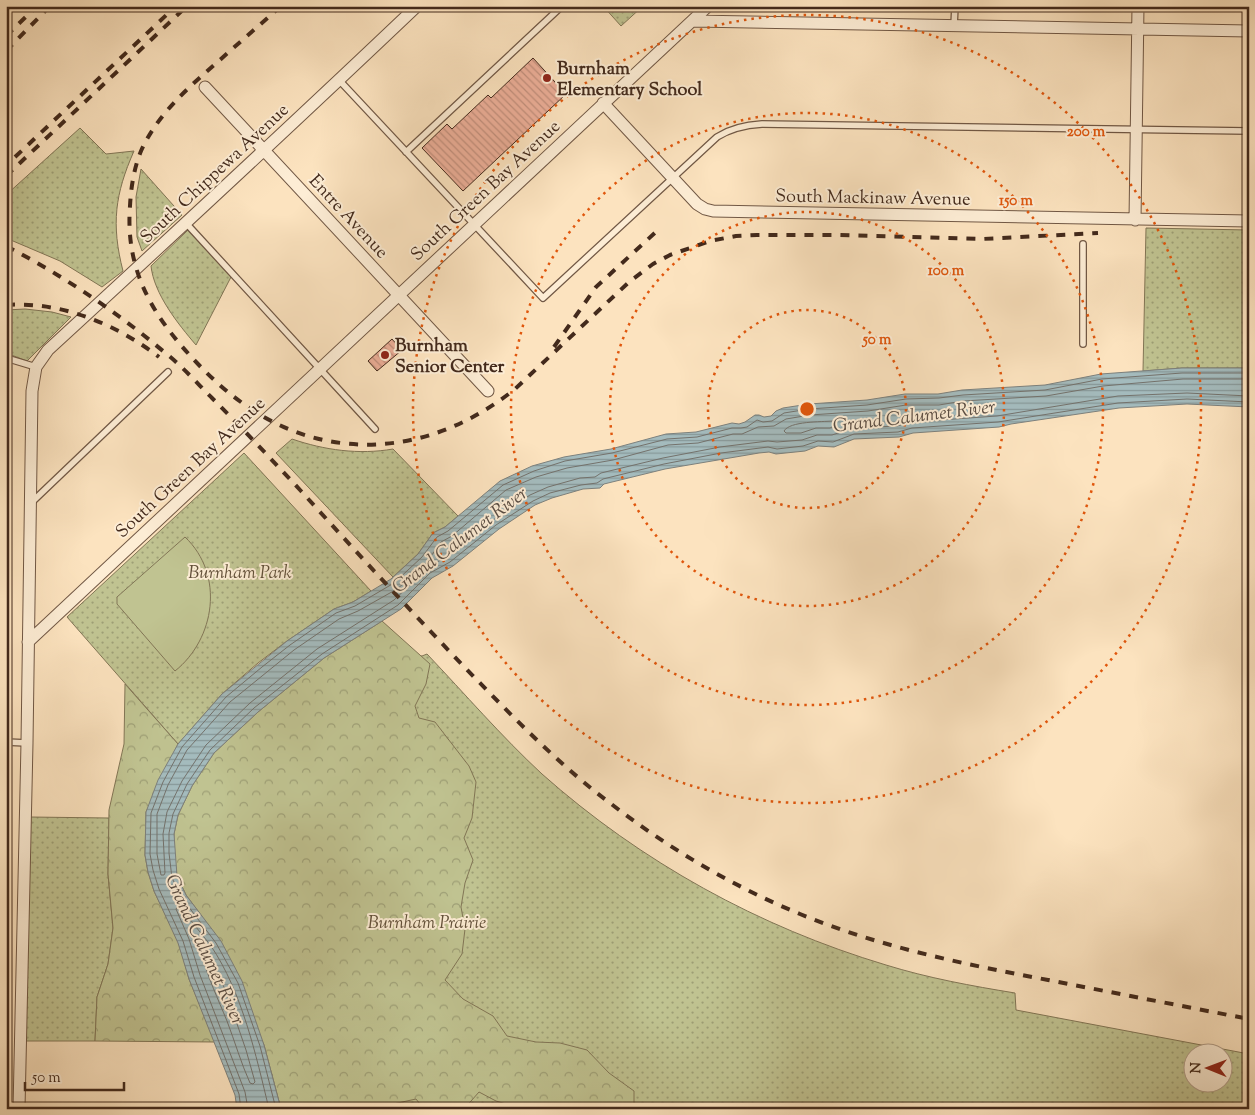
<svg xmlns="http://www.w3.org/2000/svg" width="1255" height="1115" viewBox="0 0 1255 1115" font-family="'Sorts Mill Goudy',serif">
	<style>
		.grass { fill: url(#grass-dots); stroke: #827656; fill-rule: evenodd }
		.forest { fill: url(#forest-crowns); stroke: #827656 }
		.garden { fill: #c0c391; stroke: #827656 }
		.water { fill: url(#water-rules); stroke: #7d817d }
		.lines { fill: none; stroke-linecap: round; stroke-linejoin: round }
		.shore { stroke: #74726c; stroke-width: 1 }
		.building { fill: url(#building-back-hatch); stroke: #432a1c }
		.service-casing { stroke: #715845; stroke-width: 8 }
		.minor-casing { stroke: #715845; stroke-width: 13 }
		.service { stroke: #fdedd5; stroke-width: 5.5 }
		.minor { stroke: #fdedd5; stroke-width: 11 }
		.rail { stroke: #432a1c; stroke-width: 4; stroke-dasharray: 9 9; stroke-linecap: butt }
		.ring { fill: none; stroke: #e0570d; stroke-width: 2.5; stroke-dasharray: 2.5 5 }
		.poi-dot { fill: #8f2418; stroke: #fdedd5; stroke-width: 2 }
		.labels { text-anchor: middle; stroke-width: 4; stroke-linejoin: round; paint-order: stroke }
		.poi-label { font-size: 18px; font-weight: bold; fill: #432a1c; stroke: #fdedd5; text-anchor: start }
		.street-label { font-size: 18px; fill: #432a1c; stroke: #fdedd5 }
		.park-label { font-size: 18px; font-style: italic; fill: #625039; stroke: #fdedd5 }
		.water-label { font-size: 19px; font-style: italic; fill: #5b4e44; stroke: #fdedd5 }
		.centre { fill: #e0570d; stroke: #fdedd5; stroke-width: 2.5 }
		.ring-label { font-size: 15px; text-anchor: middle; font-weight: bold; fill: #e0570d; stroke: #fdedd5; stroke-width: 4; stroke-linejoin: round; paint-order: stroke }
	</style>
	<defs>
		<pattern id="grass-dots" width="8" height="8" patternUnits="userSpaceOnUse" patternTransform="scale(1.25)"><rect width="8" height="8" fill="#c0c391"/><path d="M2 2h.1M6 6h.1" fill="none" stroke="#9e9f76" stroke-width="1.8" stroke-linecap="round"/></pattern>
		<pattern id="forest-crowns" width="20" height="18" patternUnits="userSpaceOnUse" patternTransform="scale(1.25)"><rect width="20" height="18" fill="#c0c391"/><path d="M2 6a3 3 0 1 1 6 0M12 15a3 3 0 1 1 6 0" fill="none" stroke="#9e9f76"/></pattern>
		<pattern id="water-rules" width="6" height="5" patternUnits="userSpaceOnUse" patternTransform="scale(1.25)"><rect width="6" height="5" fill="#a4bbbd"/><path d="M0 2.5h6" fill="none" stroke="#879899"/></pattern>
		<pattern id="building-back-hatch" width="6" height="6" patternUnits="userSpaceOnUse" patternTransform="scale(1.25)"><rect width="6" height="6" fill="#ecae98"/><path d="M-1 5l2 2M0 0l6 6M5-1l2 2" fill="none" stroke="#c18e7b"/></pattern>
	</defs>
	<rect width="100%" height="100%" fill="#fce3bf"/>
	<filter id="stains"><feTurbulence type="fractalNoise" baseFrequency=".004" numOctaves="4"/><feColorMatrix values="0 0 0 0 .2 0 0 0 0 .09 0 0 0 0 .02 0 0 0 .5 -.17"/></filter>
	<radialGradient id="worn" r=".72"><stop offset=".6" stop-color="#630" stop-opacity="0"/><stop offset="1" stop-color="#630" stop-opacity=".3"/></radialGradient>
	<!-- grass -->
	<path class="grass" d="M 603,6 L 643,6 L 621,26 Z
		M 80,128 L 106,154 L 134,151 C 115,194 111,224 123,271 L 102,287 L 60,261 L 6,238 L 6,195 Z
		M 141,169 L 182,215 L 142,251 L 137,237 L 136,197 Z
		M 1146,228 L 1249,230 L 1249,368 L 1182,368 L 1143,371 Z
		M 188,230 L 231,277 L 196,345 C 178,324 154,294 151,266 Z
		M 25,309 L 52,312 L 71,317 L 27,361 L 6,353 L 6,310 Z
		M 292,439 C 324,450 359,455 393,449 L 458,516 L 445,527 L 433,533 L 418,554 L 393,577 L 276,453 Z
		M 244,453 L 371,591 L 353,602 L 334,609 L 287,641 L 258,663 L 222,694 L 178,744 L 67,617 Z
		M 427,654 C 465,694 501,736 542,774 C 641,862 759,927 886,965 C 928,978 972,986 1015,993 L 1016,1010 L 1249,1054 L 1249,1109 L 283,1109 L 410,655 L 422,656 ZM 1192,1052 L 1222,1052 L 1222,1082 L 1192,1082 Z
		M 30,817 L 109,818 L 108,874 L 113,928 L 108,964 L 97,997 L 95,1041 L 26,1041 Z"/>
	<!-- forest -->
	<path class="forest" d="M 382,621 L 430,664 L 426,684 L 415,706 L 419,718 L 435,722 L 469,766 L 476,782 L 472,818 L 464,838 L 473,860 L 465,883 L 461,907 L 465,929 L 462,954 L 445,980 L 463,999 L 493,1016 L 507,1036 L 536,1042 L 560,1043 L 587,1050 L 609,1073 L 634,1091 L 634,1109 L 523,1109 L 496,1101 L 479,1092 L 464,1109 L 424,1109 L 416,1099 L 393,1104 L 387,1109 L 281,1109 L 264,1045 L 200,914 L 186,895 L 177,876 L 174,853 L 174,834 L 178,815 L 192,786 L 214,753 L 258,712 L 324,658 Z
		M 125,684 L 178,744 L 146,812 L 145,855 L 148,872 L 154,891 L 179,943 L 189,979 L 215,1042 L 95,1041 L 97,997 L 108,964 L 113,928 L 108,874 L 109,810 L 124,744 Z"/>
	<!-- garden -->
	<path class="garden" d="M 185,537 C 225,575 215,639 175,671 L 117,604 L 117,597 Z"/>
	<!-- water -->
	<path class="water" d="M 1182,368 L 1249,368 L 1249,407 L 1187,404 L 1119,408 L 1011,424 L 999,427 L 913,433 L 899,437 L 854,439 L 834,447 L 818,446 L 805,451 L 776,454 L 769,452 L 759,453 L 665,469 L 604,484 L 600,488 L 583,489 L 552,498 L 535,505 L 499,529 L 453,566 L 432,578 L 401,609 L 324,658 L 258,712 L 214,753 L 192,786 L 178,815 L 174,834 L 177,876 L 186,895 L 221,941 L 242,981 L 264,1045 L 281,1109 L 237,1109 L 235,1095 L 189,979 L 178,943 L 154,891 L 148,872 L 145,855 L 146,812 L 158,780 L 178,744 L 222,694 L 287,641 L 334,609 L 353,602 L 391,579 L 418,554 L 433,533 L 445,527 L 500,481 L 532,466 L 564,457 L 611,449 L 666,434 L 696,432 L 732,423 L 739,424 L 745,422 L 755,415 L 759,415 L 764,417 L 771,416 L 776,411 L 783,408 L 809,404 L 867,400 L 905,394 L 938,394 L 962,390 L 1045,385 L 1101,374 Z"/>
	<g class="lines">
		<!-- shore -->
		<path class="shore" d="M 1249,379 L 1183,379 L 1103,386 L 1046,396 L 963,401 L 939,405 L 906,405 L 868,411 L 810,415 L 786,419 L 774,426 L 758,427 L 742,434 L 733,434 L 698,443 L 668,445 L 613,460 L 567,468 L 536,477 L 506,490 L 452,536 L 441,542 L 424,566 L 427,567 L 447,557 L 493,520 L 530,495 L 548,487 L 580,478 L 595,477 L 601,473 L 663,458 L 720,447 L 768,441 L 777,442 L 802,440 L 817,435 L 832,435 L 853,428 L 897,426 L 912,422 L 997,416 L 1118,396 L 1187,393 L 1249,396
			M 833,421 L 835,422 L 836,425 L 830,428 L 816,428 L 801,433 L 786,433 L 784,431 C 790,421 821,422 833,421 Z
			M 407,581 L 410,582 L 410,585 L 394,600 L 317,649 L 250,703 L 206,745 L 182,781 L 167,812 L 163,834 L 165,873 L 164,875 L 161,875 L 157,854 L 157,814 L 168,785 L 187,750 L 196,740 L 230,702 L 294,650 L 339,619 L 358,611 L 397,589 Z
			M 203,952 L 206,953 L 225,989 L 246,1050 L 255,1082 L 253,1084 L 250,1083 C 241,1063 235,1042 227,1021 C 218,999 208,978 202,955 Z
			M 241,1109 L 239,1094 L 194,977 L 183,941 L 159,889 L 153,870 L 150,854 L 151,813 L 163,782 L 182,747 L 226,697 L 262,667 L 290,645 L 336,613 L 355,606 L 394,583 L 422,557 L 437,537 L 448,531 L 503,485 L 534,471 L 565,461 L 612,453 L 667,439 L 697,437 L 732,428 L 741,428 L 747,427 L 757,420 L 763,422 L 772,421 L 784,413 L 809,409 L 867,405 L 906,399 L 939,398 L 963,395 L 1045,390 L 1102,379 L 1182,373 L 1249,373
			M 248,1109 L 245,1092 L 200,975 L 189,939 L 176,909 L 178,906 L 180,906 C 190,920 201,933 211,946 C 242,992 256,1055 269,1109
			M 276,1109 L 260,1046 L 238,983 L 216,943 L 182,898 L 172,878 L 169,853 L 169,833 L 173,814 L 187,784 L 210,750 L 254,708 L 322,654 L 398,605 L 430,573 L 450,562 L 496,525 L 533,501 L 550,493 L 581,485 L 597,483 L 603,479 L 664,464 L 721,453 L 768,447 L 777,449 L 803,446 L 818,441 L 833,442 L 854,434 L 898,432 L 912,428 L 998,422 L 1118,403 L 1187,399 L 1249,402"/>
	</g>
	<!-- building -->
	<path class="building" d="M 533,58 L 566,94 L 463,191 L 422,148 L 447,124 L 452,129 L 488,95 L 491,98 Z
		M 392,339 L 402,350 L 377,371 L 368,361 Z"/>
	<g class="lines">
		<defs>
			<path id="service" d="M 954,26 L 955,6
				M 339,80 L 543,298 L 717,137 C 731,128 745,125 762,124 L 1249,131
				M 406,152 L 562,6
				M 185,222 L 375,429
				M 1083,344 L 1083,244
				M 6,358 L 36,367
				M 32,502 L 168,372
				M 6,742 L 27,743"/>
			<path id="minor" d="M 694,21 L 1249,31
				M 205,87 L 488,391
				M 603,103 L 697,204 L 705,209 L 713,211 L 1249,221
				M 1135,220 L 1138,6
				M 28,642 L 708,6
				M 19,1109 L 27,743 L 32,391 L 36,367 L 48,350 C 172,236 295,122 417,6"/>
		</defs>
		<!-- service casing -->
		<use href="#service" class="service-casing"/>
		<!-- minor casing -->
		<use href="#minor" class="minor-casing"/>
		<!-- service -->
		<use href="#service" class="service"/>
		<!-- minor -->
		<use href="#minor" class="minor"/>
		<!-- rail -->
		<path class="rail" d="M 281,6 C 261,24 241,41 221,59 C 190,86 158,113 141,151 C 134,168 131,187 130,206 C 125,272 154,318 198,364 C 237,405 284,436 341,443 C 405,451 465,429 515,389 L 629,282 L 653,264 L 670,255 L 710,241 L 736,236 L 757,235 L 838,235 L 982,239 L 1098,233
			M 6,36 L 37,6
			M 6,51 L 50,6
			M 15,157 L 176,6
			M 6,176 L 187,6
			M 6,246 C 62,275 114,310 163,351 C 181,365 196,382 212,398 C 243,429 272,460 301,491 C 359,555 417,618 477,680 C 519,723 562,767 610,803 C 668,848 732,886 800,914 C 880,947 963,964 1048,980 C 1115,993 1182,1006 1249,1019
			M 6,305 C 61,301 116,324 159,357
			M 554,347 L 596,287 L 658,230"/>
	</g>
	<!-- distance rings -->
	<g class="ring">
		<circle cx="807" cy="409" r="99"/>
		<circle cx="807" cy="409" r="197"/>
		<circle cx="807" cy="409" r="296"/>
		<circle cx="807" cy="409" r="394"/>
	</g>
	<!-- markers -->
	<g class="poi-dot">
		<circle cx="547" cy="78" r="5"/>
		<circle cx="385" cy="355" r="5"/>
	</g>
	<g class="labels">
		<!-- poi labels -->
		<g class="poi-label">
			<text x="557" y="74">Burnham<tspan x="557" dy="21">Elementary School</tspan></text>
			<text x="395" y="351">Burnham<tspan x="395" dy="21">Senior Center</tspan></text>
		</g>
		<!-- street labels -->
		<g class="street-label">
			<text transform="translate(214 173) rotate(-43)" y="6">South Chippewa Avenue</text>
			<text transform="translate(485 190) rotate(-43)" y="6">South Green Bay Avenue</text>
			<text transform="translate(873 197) rotate(1)" y="6">South Mackinaw Avenue</text>
			<text transform="translate(349 216) rotate(47)" y="6">Entre Avenue</text>
			<text transform="translate(190 467) rotate(-43)" y="6">South Green Bay Avenue</text>
		</g>
		<!-- park labels -->
		<g class="park-label">
			<text x="240" y="578">Burnham Park</text>
			<text x="427" y="928">Burnham Prairie</text>
		</g>
		<!-- water labels -->
		<g class="water-label">
			<text transform="translate(914 415) rotate(-7)" y="7">Grand Calumet River</text>
			<text transform="translate(459 539) rotate(-37)" y="7">Grand Calumet River</text>
			<text transform="translate(206 949) rotate(65)" y="7">Grand Calumet River</text>
		</g>
	</g>
	<circle cx="807" cy="409" r="8" class="centre"/>
	<g class="ring-label">
		<text x="1086" y="136">200 m</text>
		<text x="1016" y="205">150 m</text>
		<text x="946" y="275">100 m</text>
		<text x="877" y="344">50 m</text>
	</g>
	<!-- margin -->
	<rect width="1255" height="1115" fill="none" stroke="#fce3bf" stroke-width="25"/>
	<rect x="8" y="8" width="1240" height="1100" fill="none" stroke="#432a1c" stroke-width="2.5"/>
	<rect x="12" y="12" width="1230" height="1090" fill="none" stroke="#432a1c"/>
	<!-- north arrow -->
	<g transform="translate(1208 1068) rotate(271)"><circle r="24" fill="#fdedd5" stroke="#b39f8b"/>
	<path d="M0-4L9 19L0 12L-9 19Z" fill="#8f2418"/>
	<text y="-8" font-size="14" font-weight="bold" text-anchor="middle" fill="#432a1c">N</text>
	</g>
	<!-- scale -->
	<path d="M25 1082v8h99v-8" fill="none" stroke="#432a1c" stroke-width="2.5"/>
	<text x="32" y="1082" font-size="15" fill="#432a1c" stroke="#fdedd5" stroke-width="4" paint-order="stroke">50 m</text>
	<rect width="100%" height="100%" filter="url(#stains)"/>
	<rect width="100%" height="100%" fill="url(#worn)"/>
</svg>
